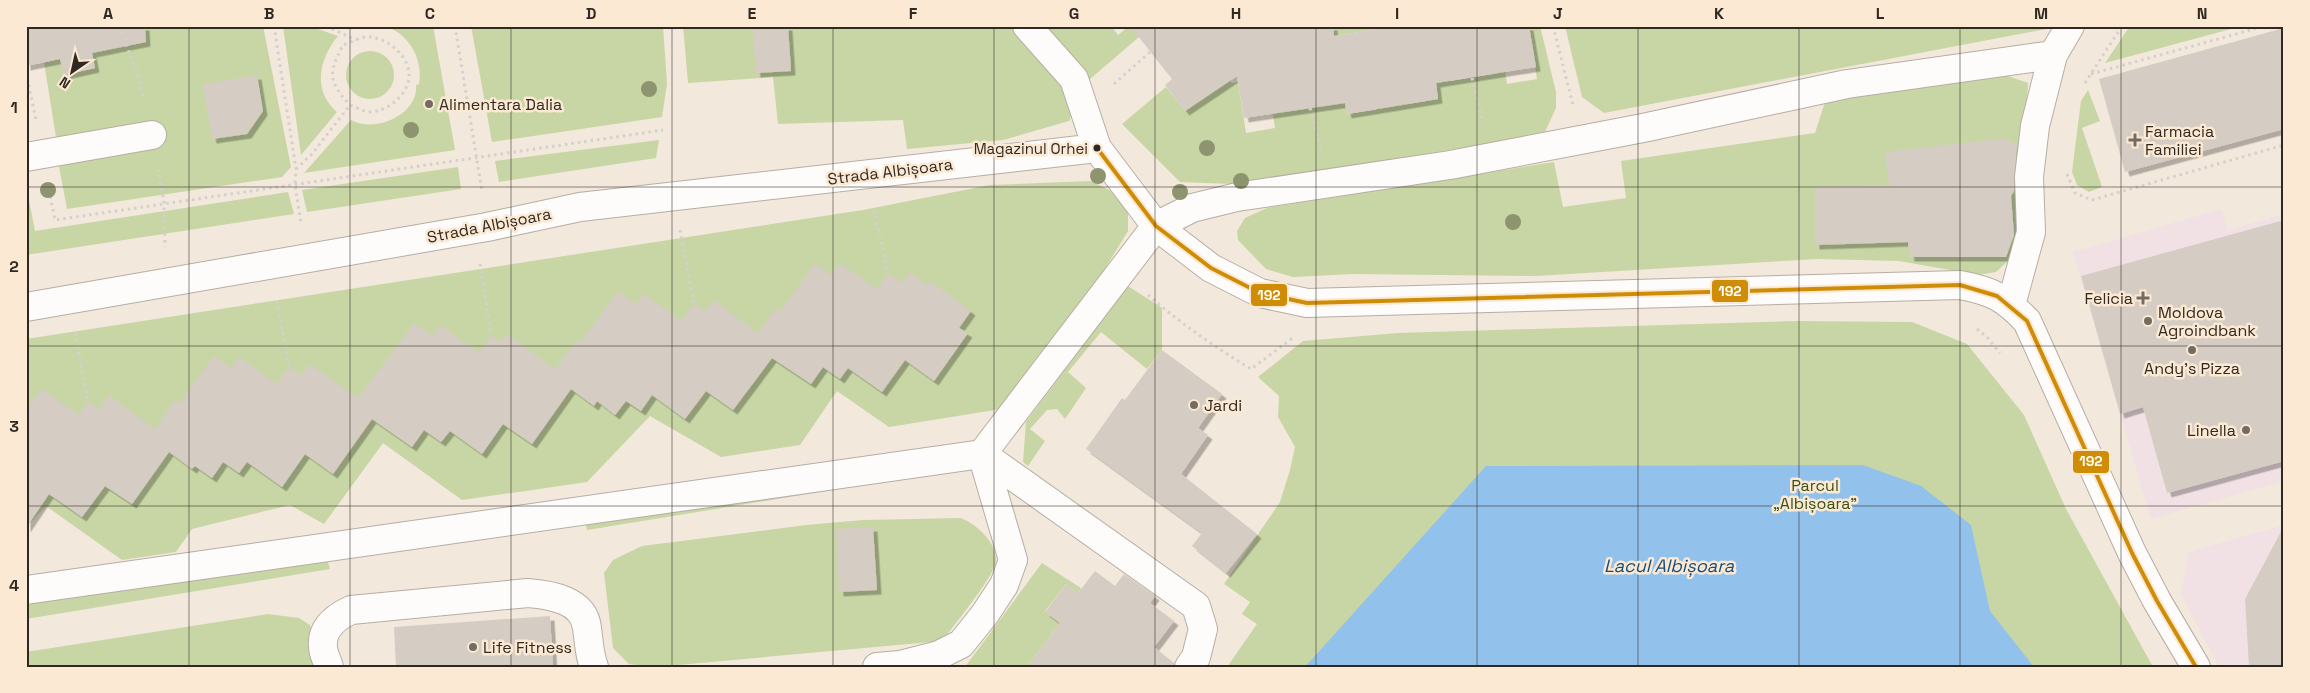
<svg xmlns="http://www.w3.org/2000/svg" width="2310" height="693" viewBox="0 0 2310 693" font-family="'Space Grotesk',sans-serif">
	<style>
		.commercial { fill: #f1e1e5 }
		.green { fill: #c7d6a4 }
		.water { fill: #92c2eb }
		.building { fill: #d5ccc3; filter: url(#shadow) }
		.lines { fill: none; stroke-linecap: round; stroke-linejoin: round }
		.minor-casing { stroke: #b6aea4; stroke-width: 30 }
		.path { stroke: #d4d0cd; stroke-width: 3; stroke-dasharray: 2.5 4; stroke-linecap: butt }
		.minor { stroke: #fdfcfa; stroke-width: 28 }
		.bus-1-casing { stroke: #fce9d3; stroke-width: 8 }
		.bus-1 { stroke: #cf8d07; stroke-width: 4 }
		.tree { fill: #8d946f }
		.grid { fill: none; stroke: #302921; stroke-width: 1; stroke-opacity: 0.55 }
		.poi-dot { fill: #746c62; stroke: #fce9d3; stroke-width: 2 }
		.bus-dot { fill: #302921; stroke: #fce9d3; stroke-width: 2 }
		.labels { text-anchor: middle; stroke-width: 5; stroke-linejoin: round; paint-order: stroke }
		.bus-label { font-size: 15px; fill: #302921; stroke: #fce9d3; text-anchor: end }
		.poi-label { font-size: 16px; fill: #302921; stroke: #fce9d3; text-anchor: start }
		.street-label { font-size: 16px; fill: #302921; stroke: #fce9d3 }
		.park-label { font-size: 16px; fill: #395015; stroke: #fce9d3 }
		.water-label { font-size: 18px; font-style: italic; fill: #194d77; stroke: #fce9d3 }
		.line-badge { stroke: #fce9d3; stroke-width: 2 }
		.badge-label { font-size: 14px; text-anchor: middle; font-weight: bold; fill: #fff }
		.neatline { fill: none; stroke: #302921; stroke-width: 2 }
		.grid-label { font-size: 16px; text-anchor: middle; font-weight: bold; fill: #302921 }
	</style>
	<defs>
		<filter id="shadow"><feDropShadow dx="4.5" dy="4.5" stdDeviation="0" flood-color="#0004"/></filter>
	</defs>
	<rect width="100%" height="100%" fill="#f3e8dc"/>
	<!-- commercial -->
	<path class="commercial" d="M 2222,209 L 2228,230 L 2284,214 L 2284,481 L 2151,519 L 2073,252 Z
		M 2284,525 L 2284,667 L 2219,667 L 2181,594 L 2189,552 Z"/>
	<!-- green -->
	<path class="green" d="M 87,26 L 263,26 L 291,167 L 282,177 L 67,209 L 57,156 L 59,156 L 44,62 L 47,62 L 47,58 L 60,56 L 64,75 L 95,68 Z
		M 283,26 L 309,26 L 338,36 C 319,59 312,91 337,112 L 301,155 Z
		M 383,26 L 433,26 L 455,150 L 304,173 L 351,120 C 375,134 419,114 416,85 L 419,84 C 424,60 408,31 383,26 Z
		M 471,26 L 663,26 L 667,84 L 662,117 L 492,142 Z
		M 683,26 L 1013,26 L 1068,90 L 1073,111 L 1069,121 L 1003,140 L 907,149 L 903,120 L 778,124 L 773,77 L 688,83 Z
		M 1043,26 L 1111,26 L 1118,35 L 1129,26 L 1136,26 L 1141,33 L 1139,37 L 1090,79 Z
		M 1333,26 L 1395,26 L 1334,36 Z
		M 1529,26 L 1540,26 L 1556,92 L 1556,108 L 1544,134 L 1264,181 L 1233,184 L 1180,182 L 1122,124 L 1166,87 L 1185,111 L 1230,80 L 1231,83 L 1238,82 L 1246,133 L 1275,128 L 1272,109 L 1344,96 L 1347,114 L 1376,110 L 1375,100 L 1408,104 L 1438,99 L 1435,77 L 1451,81 L 1494,74 L 1504,64 L 1507,84 L 1537,79 Z
		M 1565,26 L 2062,26 L 1604,113 L 1582,97 Z
		M 2130,26 L 2242,26 L 2105,63 Z
		M346 75a24 24 0 1 1 48 0a24 24 0 1 1-48 0Z
		M 2005,75 L 2028,83 L 2021,178 L 2020,250 L 1996,272 L 1978,275 L 1899,261 L 1817,259 L 1536,276 L 1353,274 L 1293,277 L 1266,269 L 1238,240 L 1237,231 L 1245,218 L 1267,208 L 1554,162 L 1563,207 L 1626,198 L 1621,161 L 1815,133 L 1825,102 Z
		M 2088,90 L 2100,121 L 2082,128 L 2102,187 L 2089,192 L 2077,185 L 2072,172 L 2081,101 Z
		M 659,140 L 656,158 L 499,182 L 495,161 Z
		M 458,167 L 461,189 L 307,212 L 302,190 Z
		M 1091,181 L 1111,191 L 1128,207 L 1128,231 L 1101,275 L 1001,409 L 889,427 L 837,391 L 800,445 L 721,457 L 650,416 L 587,482 L 462,500 L 383,443 L 324,524 L 290,505 L 192,529 L 176,552 L 122,560 L 46,506 L 26,527 L 26,339 L 863,210 L 990,185 Z
		M 26,185 L 35,231 L 288,192 L 294,214 L 26,255 Z
		M 1128,286 L 1162,308 L 1162,350 L 1147,369 L 1101,332 L 1068,372 L 1086,388 L 1065,419 L 1057,409 L 1047,410 L 1030,429 L 1045,441 L 1028,466 L 1023,462 L 1026,422 Z
		M 1794,321 L 1912,322 L 1967,344 L 2024,415 L 2066,509 L 2153,667 L 1227,667 L 1257,624 L 1242,614 L 1250,602 L 1224,584 L 1280,502 L 1290,470 L 1295,447 L 1278,417 L 1279,396 L 1258,377 L 1303,341 L 1398,333 Z
		M 973,467 L 587,530 L 584,515 Z
		M 961,518 C 977,525 996,541 996,561 C 996,574 952,628 942,641 L 656,667 L 629,664 L 613,648 L 604,573 L 613,560 L 642,546 L 806,525 L 863,520 Z
		M 326,555 L 330,569 L 26,619 L 26,604 Z
		M 1042,563 L 1081,588 L 1078,593 L 1066,584 L 1045,611 L 1060,623 L 1027,667 L 965,667 Z
		M 268,614 L 299,618 L 310,625 L 318,662 L 317,667 L 26,667 L 26,652 Z"/>
	<!-- water -->
	<path class="water" d="M 1863,465 L 1921,486 L 1971,525 L 1990,611 L 2034,667 L 1305,667 L 1486,466 Z"/>
	<!-- building -->
	<path class="building" d="M 26,26 L 145,26 L 146,42 L 92,53 L 95,68 L 64,75 L 60,59 L 26,66 Z
		M 752,26 L 788,26 L 791,71 L 756,73 Z
		M 1130,26 L 1333,26 L 1334,36 L 1395,26 L 1529,26 L 1536,67 L 1436,83 L 1438,99 L 1347,114 L 1345,103 L 1244,118 L 1237,76 L 1185,111 L 1165,85 L 1172,79 Z
		M 2284,28 L 2284,129 L 2125,172 L 2099,79 Z
		M 257,75 L 263,111 L 247,134 L 212,139 L 203,84 Z
		M 2005,138 L 2017,146 L 2014,191 L 2011,196 L 2014,235 L 2006,257 L 1910,257 L 1908,242 L 1815,245 L 1815,187 L 1889,185 L 1885,152 Z
		M 2284,220 L 2284,461 L 2167,493 L 2143,407 L 2120,414 L 2081,276 Z
		M 815,263 L 831,275 L 840,263 L 877,289 L 888,273 L 902,283 L 910,272 L 927,285 L 930,281 L 971,311 L 959,328 L 968,333 L 934,381 L 905,360 L 882,392 L 848,368 L 840,379 L 823,367 L 811,384 L 772,358 L 733,410 L 706,391 L 685,419 L 652,395 L 641,411 L 626,401 L 615,415 L 597,401 L 594,406 L 571,389 L 532,444 L 503,424 L 482,454 L 450,431 L 441,442 L 424,430 L 412,447 L 372,419 L 333,474 L 305,454 L 282,487 L 247,462 L 239,473 L 223,462 L 212,478 L 195,466 L 192,469 L 169,452 L 132,504 L 105,486 L 82,517 L 49,494 L 26,528 L 26,409 L 42,389 L 79,415 L 88,401 L 99,409 L 109,395 L 155,429 L 175,400 L 180,403 L 214,355 L 231,368 L 239,357 L 277,384 L 289,367 L 301,375 L 309,364 L 358,398 L 414,323 L 432,336 L 440,325 L 479,352 L 491,335 L 501,342 L 507,334 L 555,369 L 576,341 L 580,343 L 618,291 L 636,304 L 644,293 L 681,321 L 694,304 L 705,312 L 714,300 L 758,333 L 776,308 L 781,311 Z
		M 1162,350 L 1222,394 L 1198,428 L 1208,435 L 1181,474 L 1257,534 L 1226,573 L 1192,546 L 1202,533 L 1086,449 L 1122,398 L 1125,400 Z
		M 2284,526 L 2284,667 L 2249,667 L 2245,599 Z
		M 873,527 L 877,590 L 839,592 L 836,529 Z
		M 1095,571 L 1115,586 L 1124,574 L 1155,596 L 1150,603 L 1174,621 L 1154,647 L 1174,663 L 1174,667 L 1027,667 L 1060,623 L 1045,612 L 1066,584 L 1078,593 Z
		M 550,616 L 553,667 L 396,667 L 394,627 Z"/>
	<g class="lines">
		<defs>
			<path id="minor" d="M 1027,26 L 1074,79 L 1097,148 L 1156,226 L 1211,268 L 1260,293 L 1307,303 L 1960,285 C 1992,291 2004,297 2027,321 L 2132,553 L 2157,601 L 2196,667
				M 26,157 L 152,135
				M 2011,305 L 2031,232 L 2029,177 L 2035,126 L 2053,55 L 2070,26
				M 26,307 L 487,227 L 580,207 L 1097,148
				M 982,454 L 1156,226 L 1192,208 L 1237,197 L 1450,165 L 1643,128 L 1847,84 L 2053,55
				M 26,590 L 982,454 L 1196,606 L 1203,629 L 1196,657 L 1189,667
				M 329,667 C 327,660 323,653 323,647 C 321,628 336,617 351,610 L 528,593 C 551,595 584,600 587,628 C 589,642 589,654 594,667
				M 877,667 L 900,665 L 939,655 L 961,644 L 985,614 L 1004,585 L 1013,560 L 982,454"/>
		</defs>
		<!-- minor casing -->
		<use href="#minor" class="minor-casing"/>
		<!-- path -->
		<path class="path" d="M 119,26 L 138,75 L 144,99
			M 274,26 L 296,169 L 295,184 L 301,223
			M 326,26 L 356,40
			M 455,26 L 482,191
			M 1553,26 L 1573,105
			M 26,72 L 36,120
			M 2091,74 L 2265,26
			M 1472,78 L 1483,123
			M 2085,83 L 2122,26
			M 1114,84 L 1150,52
			M 1310,108 L 1321,148
			M 158,169 L 164,202 L 165,247
			M 296,169 L 312,154 L 350,105 C 355,107 363,111 368,112 C 388,112 410,94 409,73 C 407,54 387,38 369,37 C 361,36 350,43 343,45 C 328,74 328,81 350,105
			M 2067,174 L 2075,193 L 2092,200 L 2284,145
			M 49,190 L 55,220 L 663,130
			M 874,210 L 888,273
			M 680,230 L 694,304
			M 480,264 L 491,335
			M 1148,295 C 1180,323 1215,347 1251,369 L 1294,337
			M 277,301 L 289,367
			M 1977,329 L 1987,337 L 2000,353
			M 75,333 L 88,401"/>
		<!-- minor -->
		<use href="#minor" class="minor"/>
		<defs>
			<path id="bus-1" d="M 1097,148 L 1156,226 L 1211,268 L 1260,293 L 1307,303 L 1960,285 L 1997,296 L 2027,321 L 2132,553 L 2157,601 L 2196,667"/>
		</defs>
		<!-- bus-1 casing -->
		<use href="#bus-1" class="bus-1-casing"/>
		<!-- bus-1 -->
		<use href="#bus-1" class="bus-1"/>
	</g>
	<!-- trees -->
	<g class="tree">
		<circle cx="649" cy="89" r="8"/>
		<circle cx="411" cy="130" r="8"/>
		<circle cx="1207" cy="148" r="8"/>
		<circle cx="1098" cy="176" r="8"/>
		<circle cx="1241" cy="181" r="8"/>
		<circle cx="48" cy="190" r="8"/>
		<circle cx="1180" cy="192" r="8"/>
		<circle cx="1513" cy="222" r="8"/>
	</g>
	<!-- grid -->
	<path class="grid" d="M 189,26 L 189,667M 350,26 L 350,667M 511,26 L 511,667M 672,26 L 672,667M 833,26 L 833,667M 994,26 L 994,667M 1155,26 L 1155,667M 1316,26 L 1316,667M 1477,26 L 1477,667M 1638,26 L 1638,667M 1799,26 L 1799,667M 1960,26 L 1960,667M 2121,26 L 2121,667M 26,187 L 2284,187M 26,346 L 2284,346M 26,506 L 2284,506"/>
	<!-- markers -->
	<g class="poi-dot">
		<circle cx="429" cy="104" r="5"/>
		<path d="M2132.5 132.5h5v5h5v5h-5v5h-5v-5h-5v-5h5z"/>
		<path d="M2140.5 290.5h5v5h5v5h-5v5h-5v-5h-5v-5h5z"/>
		<circle cx="2148" cy="321" r="5"/>
		<circle cx="2192" cy="350" r="5"/>
		<circle cx="1194" cy="405" r="5"/>
		<circle cx="2246" cy="430" r="5"/>
		<circle cx="473" cy="647" r="5"/>
	</g>
	<circle class="bus-dot" cx="1097" cy="148" r="4.5"/>
	<g class="labels">
		<!-- bus labels -->
		<g class="bus-label">
			<text x="1088" y="154">Magazinul Orhei</text>
		</g>
		<!-- poi labels -->
		<g class="poi-label">
			<text x="439" y="110">Alimentara Dalia</text>
			<text x="2145" y="137">Farmacia<tspan x="2145" dy="18">Familiei</tspan></text>
			<text x="2133" y="304" text-anchor="end">Felicia</text>
			<text x="2158" y="318">Moldova<tspan x="2158" dy="18">Agroindbank</tspan></text>
			<text x="2192" y="374" text-anchor="middle">Andy's Pizza</text>
			<text x="1204" y="411">Jardi</text>
			<text x="2236" y="436" text-anchor="end">Linella</text>
			<text x="483" y="653">Life Fitness</text>
		</g>
		<!-- street labels -->
		<g class="street-label">
			<text transform="translate(890 171) rotate(-7)" y="6">Strada Albișoara</text>
			<text transform="translate(489 225) rotate(-11)" y="6">Strada Albișoara</text>
		</g>
		<!-- park labels -->
		<g class="park-label">
			<text x="1815" y="491">Parcul<tspan x="1815" dy="18">„Albișoara”</tspan></text>
		</g>
		<!-- water labels -->
		<g class="water-label">
			<text x="1669" y="572">Lacul Albișoara</text>
		</g>
	</g>
	<g class="line-badge">
		<rect x="1711" y="279" width="38" height="24" rx="5" fill="#cf8d07"/>
		<rect x="1250" y="283" width="38" height="24" rx="5" fill="#cf8d07"/>
		<rect x="2072" y="450" width="38" height="24" rx="5" fill="#cf8d07"/>
	</g>
	<g class="badge-label">
		<text x="1730" y="296">192</text>
		<text x="1269" y="300">192</text>
		<text x="2091" y="466">192</text>
	</g>
	<!-- border -->
	<rect width="2310" height="693" fill="none" stroke="#fce9d3" stroke-width="55"/>
	<!-- north arrow -->
	<g transform="translate(72 72) rotate(214)" stroke="#fce9d3" stroke-width="4" paint-order="stroke">
	<path d="M0-4L9 19L0 12L-9 19Z" fill="#302921"/>
	<text y="-8" font-size="14" font-weight="bold" text-anchor="middle" fill="#302921">N</text>
	</g>
	<rect x="28" y="28" width="2254" height="638" class="neatline"/>
	<g class="grid-label">
		<text x="108" y="19">A</text>
		<text x="269" y="19">B</text>
		<text x="430" y="19">C</text>
		<text x="591" y="19">D</text>
		<text x="752" y="19">E</text>
		<text x="913" y="19">F</text>
		<text x="1074" y="19">G</text>
		<text x="1236" y="19">H</text>
		<text x="1397" y="19">I</text>
		<text x="1558" y="19">J</text>
		<text x="1719" y="19">K</text>
		<text x="1880" y="19">L</text>
		<text x="2041" y="19">M</text>
		<text x="2202" y="19">N</text>
		<text x="14" y="113">1</text>
		<text x="14" y="272">2</text>
		<text x="14" y="432">3</text>
		<text x="14" y="591">4</text>
	</g>
</svg>
